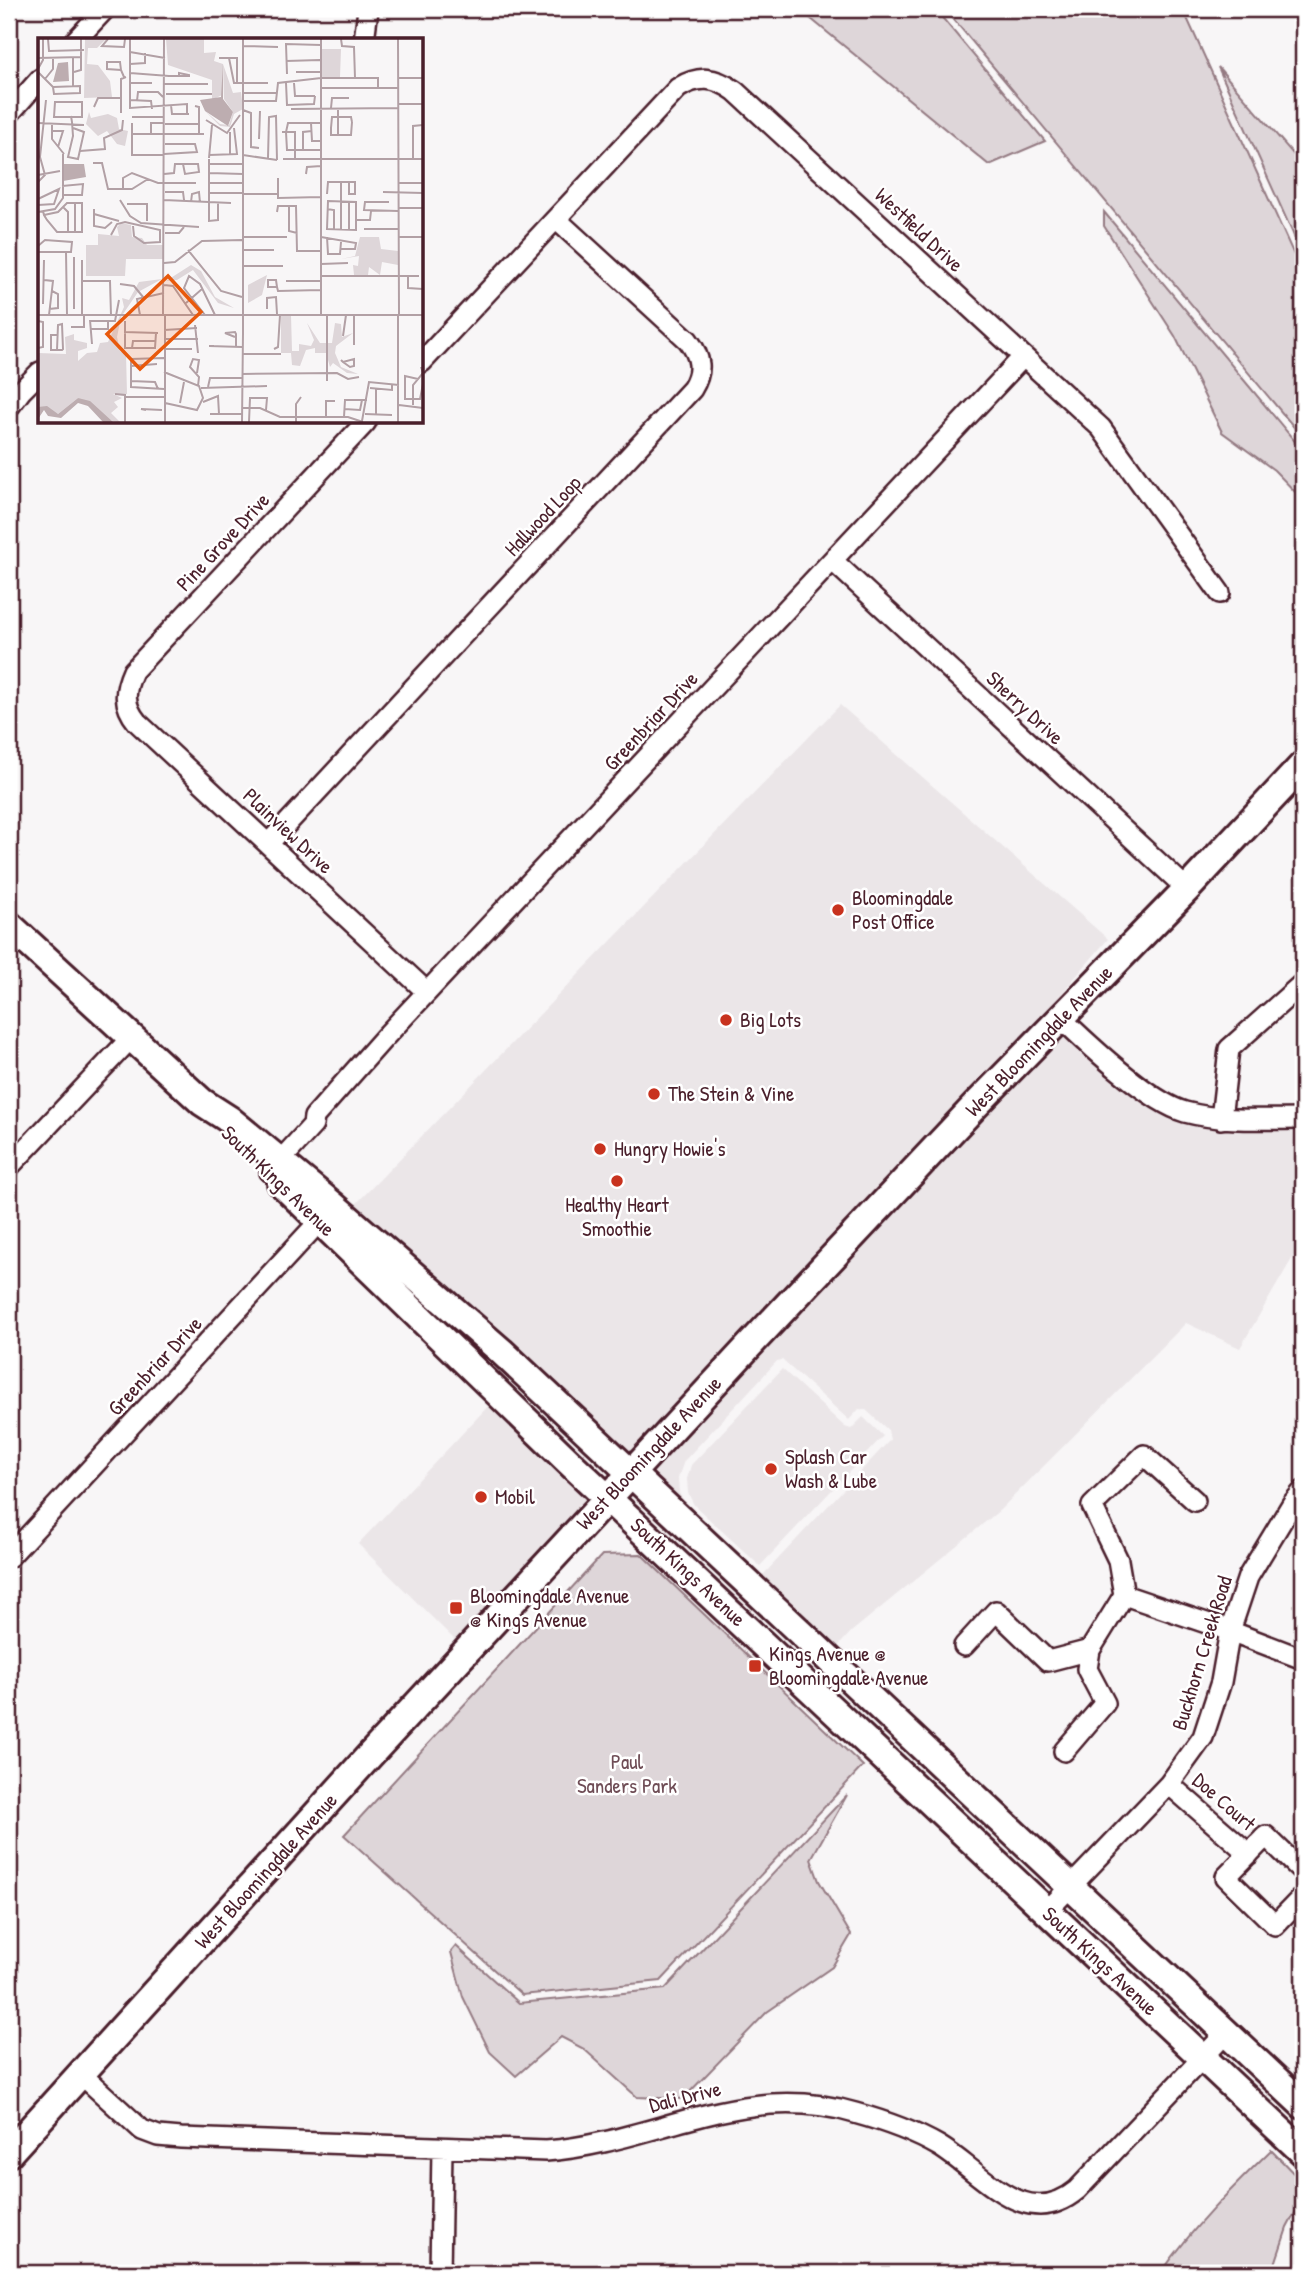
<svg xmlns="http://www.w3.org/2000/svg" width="1312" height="2282" viewBox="0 0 1312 2282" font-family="'Patrick Hand',sans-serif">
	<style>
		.built { fill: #ebe6e8; fill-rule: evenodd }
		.green { fill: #ded6d9; stroke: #947a82; stroke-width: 2 }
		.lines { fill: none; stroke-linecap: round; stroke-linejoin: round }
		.street-casing { stroke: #4a1f2b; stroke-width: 24 }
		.secondary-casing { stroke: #4a1f2b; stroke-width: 32 }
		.street { stroke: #fff; stroke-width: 19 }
		.secondary { stroke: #fff; stroke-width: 26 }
		.poi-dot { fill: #c8321e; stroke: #fff; stroke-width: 2.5 }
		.labels { text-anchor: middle; stroke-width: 5; stroke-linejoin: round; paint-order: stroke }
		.street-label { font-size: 21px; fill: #4a1f2b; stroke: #fff }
		.poi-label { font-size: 21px; fill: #4a1f2b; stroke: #fff; text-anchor: start }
		.park-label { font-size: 21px; fill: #6f4d56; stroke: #fff }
		.inset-road { fill: none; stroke: #b2a0a5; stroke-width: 2 }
		.view { fill: #e8590c; fill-opacity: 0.15; stroke: #e8590c; stroke-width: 3.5 }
		.inset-edge { fill: none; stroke: #4a1f2b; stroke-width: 3.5 }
	</style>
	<rect width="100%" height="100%" fill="#f8f6f7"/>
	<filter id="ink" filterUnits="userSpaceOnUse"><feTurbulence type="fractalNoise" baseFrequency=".0143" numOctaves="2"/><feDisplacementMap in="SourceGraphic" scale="14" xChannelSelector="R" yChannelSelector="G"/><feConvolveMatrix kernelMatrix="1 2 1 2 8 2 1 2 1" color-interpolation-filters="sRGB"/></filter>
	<g filter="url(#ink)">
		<!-- built -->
		<path class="built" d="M 840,705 L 1108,939 L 1049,1008 L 1052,1012 L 631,1459 L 351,1209 Z
			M 1061,1031 L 1179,1120 L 1229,1130 L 1292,1129 L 1303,1199 L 1303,1240 L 1240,1348 L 1186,1323 L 1000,1510 L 851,1632 L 834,1651 L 646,1472 ZM 782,1360 L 849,1420 L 859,1409 L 866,1410 L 888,1430 L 890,1440 L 764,1574 L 759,1575 L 689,1511 L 679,1493 L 678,1478 L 684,1461 L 777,1361 Z
			M 782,1369 L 845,1427 L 851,1429 L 863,1417 L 883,1436 L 760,1566 L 694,1505 L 688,1493 L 687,1479 L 691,1465 Z
			M 493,1401 L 595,1497 L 459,1644 L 358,1544 Z"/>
		<!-- green -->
		<path class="green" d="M 799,9 L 935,9 L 1045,141 L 989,165 Z
			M 945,9 L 1183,9 L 1303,275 L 1303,438 Z
			M 1218,67 L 1294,155 L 1303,172 L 1303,256 Z
			M 1104,212 L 1303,451 L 1303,500 L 1274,470 L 1222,432 L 1175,336 L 1104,226 Z
			M 641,1554 L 863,1766 L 661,1981 L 522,1995 L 344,1835 L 602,1555 Z
			M 847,1795 L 811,1859 L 819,1881 L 851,1935 L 832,1967 L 767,2012 L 683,2099 L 637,2097 L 584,2049 L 561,2037 L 516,2076 L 490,2052 L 463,1997 L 451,1952 L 456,1946 L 519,2003 L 665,1989 Z
			M 1271,2150 L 1303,2183 L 1303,2198 L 1287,2228 L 1272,2273 L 1161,2273 C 1193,2227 1231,2189 1271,2150 Z"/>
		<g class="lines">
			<defs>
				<path id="street" d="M 76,40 L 105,9
					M 364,40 L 368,10 L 366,9
					M 9,114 L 40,79
					M 422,362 L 678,88 C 699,75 715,77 735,91 L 1101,428 L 1220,593
					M 9,407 L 21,391 L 40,372
					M 366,422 L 133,671 C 124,691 123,705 137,722 L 427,992
					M 833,561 L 1187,889
					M 268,844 L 692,389 C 703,371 701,357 688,340 L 556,219
					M 1061,1018 C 1088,1044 1149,1102 1185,1112 C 1223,1122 1264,1119 1303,1119
					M 1221,1119 L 1229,1049 L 1303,983
					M 9,1167 L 131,1038
					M 270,1172 L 313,1125 L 314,1117 L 384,1038 L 1023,357
					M 9,1557 L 329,1211
					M 1124,1595 L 1118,1560 L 1092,1506 L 1144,1455 L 1195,1501
					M 1124,1595 L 1230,1631 L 1303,1659
					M 964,1646 L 996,1611 L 1048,1661 L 1090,1650
					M 1064,1751 L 1105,1703 L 1087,1669 L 1090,1650 L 1124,1595
					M 1169,1784 L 1249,1854
					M 1303,1872 L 1266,1836 L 1226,1877 L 1275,1925 L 1303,1896
					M 1047,1911 L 1169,1784 L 1203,1737 L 1221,1682 L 1230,1631 L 1248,1577 L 1292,1504 L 1303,1491
					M 82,2075 L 142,2130 L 158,2136 L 181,2138 L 546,2151 C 655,2143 741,2080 855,2113 C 884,2121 913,2131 939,2146 C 982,2172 1025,2233 1077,2190 L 1227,2032
					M 440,2273 L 442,2148"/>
				<path id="secondary" d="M 9,925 L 202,1102 L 230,1120 L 334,1206 L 501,1351 L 1303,2105
					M 281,1183 L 569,1462 L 1303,2152
					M 9,2153 L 371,1754 L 749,1346 L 975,1106 L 1187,889 L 1303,765"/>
			</defs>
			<!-- street casing -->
			<use href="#street" class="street-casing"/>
			<!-- secondary casing -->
			<use href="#secondary" class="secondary-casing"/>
			<!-- street -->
			<use href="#street" class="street"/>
			<!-- secondary -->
			<use href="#secondary" class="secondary"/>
		</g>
	</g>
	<!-- markers -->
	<g class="poi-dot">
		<circle cx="838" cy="910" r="7"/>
		<circle cx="726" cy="1020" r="7"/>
		<circle cx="654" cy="1094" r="7"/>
		<circle cx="600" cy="1149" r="7"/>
		<circle cx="617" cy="1181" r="7"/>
		<circle cx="771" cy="1469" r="7"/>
		<circle cx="481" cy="1497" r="7"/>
		<rect x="449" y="1601" width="14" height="14" rx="3.5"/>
		<rect x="748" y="1659" width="14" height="14" rx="3.5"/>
	</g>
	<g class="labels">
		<!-- street labels -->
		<g class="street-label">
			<text transform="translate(919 230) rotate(43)" y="7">Westfield Drive</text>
			<text transform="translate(543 516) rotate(-47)" y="7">Hallwood Loop</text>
			<text transform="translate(223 542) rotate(-47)" y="7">Pine Grove Drive</text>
			<text transform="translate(1025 708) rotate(43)" y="7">Sherry Drive</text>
			<text transform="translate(651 721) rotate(-47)" y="7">Greenbriar Drive</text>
			<text transform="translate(288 831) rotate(43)" y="7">Plainview Drive</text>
			<text transform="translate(1039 1041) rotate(-46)" y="7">West Bloomingdale Avenue</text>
			<text transform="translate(278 1181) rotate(44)" y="7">South Kings Avenue</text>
			<text transform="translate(155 1366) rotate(-47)" y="7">Greenbriar Drive</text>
			<text transform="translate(649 1453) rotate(-47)" y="7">West Bloomingdale Avenue</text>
			<text transform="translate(688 1572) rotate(43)" y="7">South Kings Avenue</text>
			<text transform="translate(1202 1653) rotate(-73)" y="7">Buckhorn Creek Road</text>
			<text transform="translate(1224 1802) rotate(41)" y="7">Doe Court</text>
			<text transform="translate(266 1871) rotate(-48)" y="7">West Bloomingdale Avenue</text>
			<text transform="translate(1100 1961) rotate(43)" y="7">South Kings Avenue</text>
			<text transform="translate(685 2097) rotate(-14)" y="7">Dali Drive</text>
		</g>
		<!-- poi labels -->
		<g class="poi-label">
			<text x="852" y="905">Bloomingdale<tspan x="852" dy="24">Post Office</tspan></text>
			<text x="740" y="1027">Big Lots</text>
			<text x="668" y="1101">The Stein &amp; Vine</text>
			<text x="614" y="1156">Hungry Howie's</text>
			<text x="617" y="1212" text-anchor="middle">Healthy Heart<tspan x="617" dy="24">Smoothie</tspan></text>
			<text x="785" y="1464">Splash Car<tspan x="785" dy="24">Wash &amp; Lube</tspan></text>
			<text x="495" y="1504">Mobil</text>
			<text x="470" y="1603">Bloomingdale Avenue<tspan x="470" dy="24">@ Kings Avenue</tspan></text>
			<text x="769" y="1661">Kings Avenue @<tspan x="769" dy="24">Bloomingdale Avenue</tspan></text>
		</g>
		<!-- park labels -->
		<g class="park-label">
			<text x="627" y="1769">Paul<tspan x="627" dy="24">Sanders Park</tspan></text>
		</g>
	</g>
	<!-- overview -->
	<g transform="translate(38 38)">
		<rect width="385" height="385" fill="#f8f6f7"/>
		<path d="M 47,1 L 68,1 L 59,10 L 50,10 L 49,26 L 60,27 L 72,43 L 74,59 L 46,60 ZM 128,1 L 166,1 L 166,15 L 178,14 L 176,23 L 185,26 L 195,55 L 203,54 L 205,71 L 196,76 L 192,89 L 182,88 L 166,72 L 182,86 L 191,87 L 195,74 L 186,61 L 185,27 L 184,57 L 174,62 L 174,42 L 130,27 ZM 284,11 L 303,11 L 302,39 L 284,39 ZM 51,74 L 53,80 L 70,76 L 79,80 L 81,91 L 90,93 L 87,108 L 79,106 L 69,93 L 60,98 L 48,86 ZM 83,185 L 93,187 L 94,199 L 104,200 L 109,207 L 125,207 L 125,221 L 88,221 L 87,238 L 48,238 L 48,207 L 60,207 L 60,196 L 81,198 L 79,189 ZM 322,199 L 341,199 L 343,211 L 360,213 L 360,227 L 344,224 L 342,237 L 331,229 L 330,237 L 316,237 L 315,227 L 320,228 L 321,218 L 303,221 L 317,218 ZM 153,227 L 163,233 L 177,259 L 196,270 L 180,265 L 155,232 L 139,242 L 128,243 ZM 229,237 L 224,257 L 210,265 L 210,247 ZM 124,241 L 100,254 L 83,279 L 79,299 L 82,313 L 88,316 L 89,356 L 75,356 L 84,360 L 76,364 L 80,369 L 73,375 L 82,384 L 68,382 L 40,360 L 20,376 L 0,369 L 0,315 L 28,316 L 27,299 L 36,296 L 36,302 L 49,305 L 49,310 L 40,313 L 40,323 L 49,315 L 59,314 L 62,305 L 70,304 L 86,269 L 84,260 L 77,258 L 91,262 L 101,244 ZM 243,277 L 253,277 L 254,313 L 261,313 L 261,306 L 273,308 L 276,302 L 269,285 L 282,305 L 294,305 L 297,285 L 303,286 L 304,299 L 315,295 L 298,308 L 297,315 L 303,329 L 320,336 L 309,335 L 295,325 L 292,329 L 288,315 L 277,315 L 277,310 L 268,312 L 262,328 L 254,327 L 253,315 L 243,315 Z" fill="#ded6d9"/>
		<path d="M 30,24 L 31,43 L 15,44 L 20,25 ZM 185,26 L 185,61 L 195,74 L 190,88 L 167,73 L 162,62 L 183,59 ZM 26,126 L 46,126 L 48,139 L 25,143 ZM 40,360 L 52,363 L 75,384 L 65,384 L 50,368 L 40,365 L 23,380 L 10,378 L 6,372 L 0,381 L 0,369 L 9,368 L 20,376 Z" fill="#bdadb0"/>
		<path class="inset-road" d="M 10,1 L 11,13 L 46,12M 70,1 L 64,8 L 86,9 L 87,1M 92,1 L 92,70 L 149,66 L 149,76M 283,1 L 283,277M 303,1 L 304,8 L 316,9 L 317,40M 360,1 L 361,276M 205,8 L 240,9M 92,14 L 127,20M 0,20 L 43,19M 181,20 L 199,20 L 199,46M 191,20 L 196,45 L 230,45M 248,23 L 282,22M 92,26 L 107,25 L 107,15M 0,31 L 5,22 L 5,1M 83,32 L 82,24 L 69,24 L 69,31 L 83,32 L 86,39M 0,34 L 15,49 L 16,56 L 42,55 L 42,48 L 15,49M 36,34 L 43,32 L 43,1M 258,34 L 283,34M 92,35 L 131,38 L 151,38 L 151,37 L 141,35 L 141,38M 249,36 L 248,6 L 283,7M 360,40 L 385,40M 7,41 L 15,31 L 15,20M 92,45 L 114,45M 248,45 L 249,67 L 276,66 L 277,58M 256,45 L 257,58 L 277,58M 126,46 L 170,46M 35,48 L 35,19M 283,50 L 360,50M 205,55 L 239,55M 128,56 L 174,56M 92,62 L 113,63 L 114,71M 99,63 L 100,54 L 120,54 L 125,59M 205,63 L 238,63 L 240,45 L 283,40 L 340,40 L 340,50M 44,64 L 44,79 L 16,79 L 17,64 ZM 360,66 L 385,66M 133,67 L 134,76 L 151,76M 157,68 L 161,69 L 161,96M 56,69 L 60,60 L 83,60M 293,70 L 294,60 L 311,60M 253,71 L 360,70M 205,72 L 213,75 L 213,109 L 221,110M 83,75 L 83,41 L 88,39M 33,78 L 34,84 L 35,98 L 30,119 L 40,121 L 46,94 L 35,90M 94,79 L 126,79M 168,82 L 189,95 L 202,77M 0,85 L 46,87M 94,85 L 94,117 L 126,117M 273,85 L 274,103 L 283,103M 283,85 L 250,85 L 248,94 L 249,112 L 283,112M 14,86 L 14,101 L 26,116M 127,86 L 161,86M 293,90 L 293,97 L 313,97 L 314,84M 293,90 L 294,79 L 313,79 L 314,84M 14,93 L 25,93 L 20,109M 192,94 L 192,116M 244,94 L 257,94 L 257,121M 94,96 L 166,96M 113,96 L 113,85 L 125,85M 300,97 L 300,70M 221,101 L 222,73M 265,112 L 265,94 L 274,93M 42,113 L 67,111 L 66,100 L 84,92 L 85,82M 126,116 L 159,114 L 157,106 L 127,106M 171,117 L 199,116 L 196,90M 205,117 L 239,122M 171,120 L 174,87M 230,120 L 231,79 L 238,78 L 239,122M 171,121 L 171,183 L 180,182 L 180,165M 245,121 L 385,121M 375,121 L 375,88 L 385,87M 55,125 L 64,125 L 70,151 L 94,151 L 110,141M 145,126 L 160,126 L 161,134 L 147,136 ZM 171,126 L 205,126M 171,135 L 205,136M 126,136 L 136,135 L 137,126 L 145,126M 268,136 L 269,129 L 283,128M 0,137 L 22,133M 240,140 L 240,160 L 283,159M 0,144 L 7,137 L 2,119 L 8,62M 171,145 L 205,145M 361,145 L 385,145M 24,148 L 45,146 L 44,157 L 26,157M 85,151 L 85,140 L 94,135 L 120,145 L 158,145M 127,154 L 145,154 L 146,162M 345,154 L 385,155M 171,155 L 204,155M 204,156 L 240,156M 289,156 L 290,144 L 317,144 L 317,156 L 311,156 L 311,144M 0,161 L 21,151 L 16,166 L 0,167M 82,162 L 92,178 L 103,185 L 161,189M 126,162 L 193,165M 290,163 L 318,164 L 318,192 L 289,191 ZM 153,164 L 154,156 L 161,154 L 162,165M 351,164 L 327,164 L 326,172 L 360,173M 89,166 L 109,166 L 109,183M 251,168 L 251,193 L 259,195M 25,169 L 30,174 L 30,194M 361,170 L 385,170M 56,171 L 56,188 L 67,190 L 74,184M 289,171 L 296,172 L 296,192M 5,173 L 6,177 L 9,182 L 19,194 L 44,194 L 44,165 L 29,165 L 20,174 L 6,177M 0,174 L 17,171 L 25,160 L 25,116M 239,174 L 240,168 L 258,168 L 259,213 L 283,213M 56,176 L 81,183M 318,182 L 332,182 L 333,173M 326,191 L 361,191M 303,192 L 303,144M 311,193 L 311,163M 37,194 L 37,165M 127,195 L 141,195 L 146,189M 73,197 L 79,186 L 87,184 L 122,192 L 122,204 L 106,205 L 96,198 L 95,188M 204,199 L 249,199M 283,199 L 318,205 L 317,211 L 303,211M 289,199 L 290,216 L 302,216 L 303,204M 361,199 L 385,199M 0,208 L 7,202 L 34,204 L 33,214 L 0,214M 150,212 L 183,253 L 204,259M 204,212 L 236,212M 28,214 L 29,277M 36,219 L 36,271M 44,222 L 44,277M 126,225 L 137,224 L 164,203 L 204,202M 283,226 L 310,225M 204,228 L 245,228M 283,238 L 381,238M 370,238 L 370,250 L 385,251M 6,242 L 15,243 L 11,277M 230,242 L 238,242 L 239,249 L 230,249 ZM 44,243 L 72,243 L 73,277M 248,243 L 283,243M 82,246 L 96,248 L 105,259M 126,247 L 135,248 L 155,277M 239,249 L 240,253 L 283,252M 148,265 L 164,251M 5,266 L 6,222M 11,271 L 20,270 L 20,256 L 14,253M 229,271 L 229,260 L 238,259 L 239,276M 0,277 L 385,277M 102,277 L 99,261 L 126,255M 125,277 L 126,1M 167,277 L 146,250 L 151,238 L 162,246 L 177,277M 289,278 L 289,343M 52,282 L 54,306M 0,283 L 5,284 L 5,309 L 0,310M 52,283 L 77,283 L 81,262M 87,283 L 87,310 L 117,310 L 118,295M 157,287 L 160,315M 33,289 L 46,289 L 46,278M 53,291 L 70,291 L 70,283M 126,292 L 159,290M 86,294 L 120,295M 205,296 L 205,1M 305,298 L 308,277M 197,299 L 187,295 L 197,294 L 198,296 L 198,310M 126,301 L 160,301M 316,307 L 316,277M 176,308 L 171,308 L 204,309M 94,310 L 95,303 L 118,303M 127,311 L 154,311M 236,311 L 240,309 L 242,277M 19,312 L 20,287 L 24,286 L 25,311 L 24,312 L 13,312 L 13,297 L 19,297M 204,316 L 243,316M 303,322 L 305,324 L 312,329 L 316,328 L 316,321 L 305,324M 93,328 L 119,326M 126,334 L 161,348 L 165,360 L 159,372 L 127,365M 159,335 L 161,322 L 155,321 L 152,329 L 161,339 L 160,348M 204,336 L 299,335 L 310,341 L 321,339M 380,341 L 367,338 L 367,361 L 382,361 L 385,346M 93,343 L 117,344 L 120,351M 170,349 L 172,340 L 204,340M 163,350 L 229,348M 332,350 L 354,352 L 354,347M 126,351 L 93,349 L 93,321 L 126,320M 77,356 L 87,357 L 87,384M 87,359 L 126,359M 165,364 L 180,358 L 181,376M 142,365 L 146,344M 361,367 L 385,370M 375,367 L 375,347 L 385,335 L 383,329M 204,370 L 222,370 L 242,379 L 310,379 L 325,384M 306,371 L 322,372 L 324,362M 108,372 L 103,371 L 124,372M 172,376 L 204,376M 327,376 L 354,377M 338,377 L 338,351M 306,379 L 307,362 L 329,362M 288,380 L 288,363 L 297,363M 324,383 L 331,344 L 361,347M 127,384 L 127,277M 204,384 L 205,295M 211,384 L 212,360 L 229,360 L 228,372M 258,384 L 258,366 L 263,359M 360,384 L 360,277"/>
		<path class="view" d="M 130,238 L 163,274 L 102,331 L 69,296 Z"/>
		<rect width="385" height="385" class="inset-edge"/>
	</g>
	<!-- margin -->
	<rect width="1312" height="2282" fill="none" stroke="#fff" stroke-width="35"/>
	<rect x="18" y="18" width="1277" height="2247" fill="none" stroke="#4a1f2b" stroke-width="2.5" filter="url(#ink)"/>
</svg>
